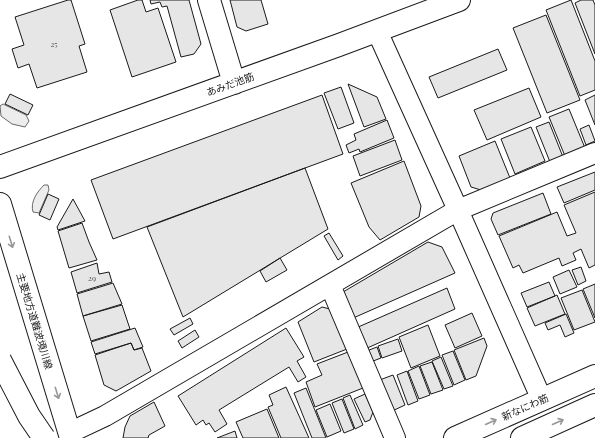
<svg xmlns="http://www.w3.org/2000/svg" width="595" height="438" viewBox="0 0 595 438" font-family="'Playfair Display','Noto Sans JP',serif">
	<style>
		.green { fill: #ededed; stroke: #6a6a6a }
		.building { fill: #e6e6e6; stroke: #1a1a1a }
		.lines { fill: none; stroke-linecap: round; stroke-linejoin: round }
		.street-casing { stroke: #1a1a1a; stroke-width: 22 }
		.secondary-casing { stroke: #1a1a1a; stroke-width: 24 }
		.primary-casing { stroke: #1a1a1a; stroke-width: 24 }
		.highway-casing { stroke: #1a1a1a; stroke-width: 24 }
		.street { stroke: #fff; stroke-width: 20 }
		.secondary { stroke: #fff; stroke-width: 22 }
		.primary { stroke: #fff; stroke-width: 22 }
		.highway { stroke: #fff; stroke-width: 22 }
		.highway-bridge-casing { stroke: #1a1a1a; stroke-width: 24; stroke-linecap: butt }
		.highway-bridge { stroke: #fff; stroke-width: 22 }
		.oneway { stroke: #989898 }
		.labels { text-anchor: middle; stroke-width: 3; stroke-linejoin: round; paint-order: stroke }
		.number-label { font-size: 8px; fill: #4d4d4d }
		.street-label { font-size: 10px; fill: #1a1a1a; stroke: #fff }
	</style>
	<rect width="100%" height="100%" fill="#fff"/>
	<!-- green -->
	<path class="green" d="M 3,104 L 26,115 L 29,121 L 25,127 L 12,124 L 1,116 L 0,106 Z
		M 44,185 L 48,185 L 49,190 L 39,213 L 33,212 C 30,202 37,192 44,185 Z"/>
	<!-- building -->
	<path class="building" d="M 68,0 L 71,0 L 85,44 L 79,46 L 87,72 L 37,88 L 29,64 L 18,68 L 12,49 L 24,45 L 15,17 Z
		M 138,0 L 142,0 L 146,12 L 158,8 L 176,62 L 132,77 L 110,10 Z
		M 150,0 L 189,0 L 201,44 L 194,54 L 181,57 L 167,6 L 162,7 L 160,2 L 151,4 Z
		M 230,0 L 261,0 L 268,24 L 246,31 L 237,27 Z
		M 571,0 L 595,61 L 595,90 L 580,96 L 546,10 Z
		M 581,0 L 593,0 L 595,5 L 595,54 L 575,3 Z
		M 546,15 L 580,100 L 547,113 L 513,28 Z
		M 498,49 L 507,70 L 438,98 L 429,77 Z
		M 348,84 L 377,97 L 386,119 L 364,127 Z
		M 341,87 L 354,123 L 338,129 L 324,93 Z
		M 529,88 L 541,117 L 487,140 L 474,110 Z
		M 10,94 L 33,105 L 28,115 L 5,104 Z
		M 322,95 L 343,154 L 113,239 L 91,180 Z
		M 595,95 L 595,125 L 585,100 Z
		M 569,109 L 585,148 L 565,156 L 549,117 Z
		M 387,120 L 394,138 L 360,152 L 359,149 L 349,153 L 346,145 L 356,140 L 354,134 Z
		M 549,122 L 563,157 L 550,162 L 536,127 Z
		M 589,125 L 595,141 L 586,145 L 580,129 Z
		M 531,127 L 545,161 L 515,174 L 501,139 Z
		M 395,140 L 402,160 L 360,176 L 353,156 Z
		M 495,141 L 510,178 L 481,190 L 471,187 L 459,156 Z
		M 404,161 L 421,206 L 419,217 L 380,240 L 369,227 L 351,183 Z
		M 305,168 L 328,229 L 183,317 L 147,227 Z
		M 595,172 L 595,190 L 564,203 L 557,187 Z
		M 595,192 L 595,265 L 589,268 L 581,249 L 573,253 L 576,260 L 562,266 L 559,258 L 523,273 L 519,265 L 513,268 L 499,236 L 557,212 L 567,236 L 576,233 L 564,205 Z
		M 543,193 L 551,214 L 498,235 L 491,219 L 493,213 Z
		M 48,194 L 59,199 L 50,220 L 39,215 Z
		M 73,199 L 85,221 L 58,230 L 57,227 Z
		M 82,223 L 89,242 L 97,260 L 69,268 L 58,231 Z
		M 329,233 L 343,256 L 338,260 L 324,236 Z
		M 428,242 L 442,247 L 455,273 L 351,319 L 343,292 Z
		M 280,258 L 287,270 L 266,282 L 260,271 Z
		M 97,263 L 99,274 L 109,272 L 112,282 L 77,293 L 71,272 Z
		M 581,267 L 586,281 L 578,285 L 572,270 Z
		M 569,270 L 577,287 L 560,294 L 553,277 Z
		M 549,282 L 555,296 L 527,307 L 521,293 Z
		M 113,283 L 122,304 L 83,316 L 77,294 Z
		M 595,284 L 595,318 L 583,289 Z
		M 447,288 L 455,309 L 365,349 L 356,328 Z
		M 582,290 L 595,322 L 574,330 L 561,298 Z
		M 557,295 L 565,314 L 535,326 L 527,308 Z
		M 122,305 L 130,329 L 91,341 L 83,316 Z
		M 322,307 L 330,309 L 347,349 L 314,362 L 298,322 Z
		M 472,313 L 482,336 L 455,348 L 445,325 Z
		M 566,314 L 574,333 L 565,337 L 560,325 L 548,330 L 545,323 Z
		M 190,318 L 193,324 L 174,335 L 170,329 Z
		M 428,325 L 440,356 L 411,368 L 399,337 Z
		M 135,328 L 143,347 L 134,350 L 131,343 L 95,354 L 91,342 Z
		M 286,328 L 304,357 L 297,361 L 306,377 L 298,382 L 289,367 L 219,410 L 227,424 L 215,432 L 209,423 L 206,425 L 203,420 L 196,425 L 178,396 Z
		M 195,330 L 199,337 L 182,348 L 178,341 Z
		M 484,338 L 487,346 L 476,376 L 466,380 L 454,350 Z
		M 398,339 L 402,351 L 382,358 L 378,346 Z
		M 131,343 L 134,350 L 142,348 L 151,371 L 116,391 L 104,385 L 95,355 Z
		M 377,347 L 381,358 L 368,363 L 364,352 Z
		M 453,351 L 465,380 L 454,385 L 442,355 Z
		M 348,352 L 363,388 L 315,407 L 306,382 L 322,375 L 317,364 Z
		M 441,357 L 453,386 L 444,389 L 432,361 Z
		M 432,362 L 443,390 L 431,394 L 420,366 Z
		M 419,366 L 430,395 L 419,399 L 408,371 Z
		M 407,371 L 418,401 L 408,405 L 397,375 Z
		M 393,375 L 405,405 L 390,412 L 377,381 Z
		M 286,387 L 309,438 L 281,438 L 268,407 L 273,405 L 269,395 Z
		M 306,388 L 326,438 L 312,438 L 294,393 Z
		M 365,394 L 373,412 L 370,420 L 365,422 L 354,399 Z
		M 350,395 L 363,425 L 355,429 L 343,398 Z
		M 342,399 L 354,429 L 344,433 L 332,403 Z
		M 154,402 L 165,426 L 149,435 L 148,438 L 123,438 L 125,427 L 130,416 Z
		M 330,404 L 341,431 L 327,437 L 316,410 Z
		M 267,409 L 279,438 L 243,438 L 236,422 Z
		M 235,431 L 237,438 L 217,438 Z"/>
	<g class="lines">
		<defs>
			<path id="street" d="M 377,31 L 458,210 L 542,400
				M 330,285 L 395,438
				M 69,433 L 105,416 L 458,210 L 595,153"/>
			<path id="secondary" d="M 209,0 L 234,83
				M 0,167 L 339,45 L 459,0"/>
			<path id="primary" d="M 0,204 L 71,438
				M 455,438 L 595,376"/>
			<path id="highway" d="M 522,438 L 595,405"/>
		</defs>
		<!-- street casing -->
		<use href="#street" class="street-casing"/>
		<!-- secondary casing -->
		<use href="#secondary" class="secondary-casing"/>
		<!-- primary casing -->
		<use href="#primary" class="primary-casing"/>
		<!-- highway casing -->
		<use href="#highway" class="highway-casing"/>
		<!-- street -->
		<use href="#street" class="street"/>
		<!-- secondary -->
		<use href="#secondary" class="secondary"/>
		<!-- primary -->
		<use href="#primary" class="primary"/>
		<!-- highway -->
		<use href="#highway" class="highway"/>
		<defs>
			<path id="highway-bridge" d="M 0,360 L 29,416 L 44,438"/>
		</defs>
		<!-- highway-bridge casing -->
		<use href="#highway-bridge" class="highway-bridge-casing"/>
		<!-- highway-bridge -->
		<use href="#highway-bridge" class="highway-bridge"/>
	</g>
	<!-- one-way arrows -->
	<defs><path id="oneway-shaft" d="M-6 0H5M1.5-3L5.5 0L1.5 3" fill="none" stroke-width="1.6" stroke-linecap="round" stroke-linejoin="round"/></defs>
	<g class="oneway">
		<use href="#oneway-shaft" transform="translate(11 242) rotate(73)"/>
		<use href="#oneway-shaft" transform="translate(57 393) rotate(73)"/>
		<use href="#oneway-shaft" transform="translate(491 422) rotate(-24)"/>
		<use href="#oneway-shaft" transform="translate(558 422) rotate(-24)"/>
	</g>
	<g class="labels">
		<!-- number labels -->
		<g class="number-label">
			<text x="54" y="47">25</text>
			<text x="92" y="281">29</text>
		</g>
		<!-- street labels -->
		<g class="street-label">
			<text transform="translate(230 84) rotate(-20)" y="4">あみだ池筋</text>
			<text transform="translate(35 321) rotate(73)" y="4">主要地方道難波境川線</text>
			<text transform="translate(525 407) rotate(-24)" y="4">新なにわ筋</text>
		</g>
	</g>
</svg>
